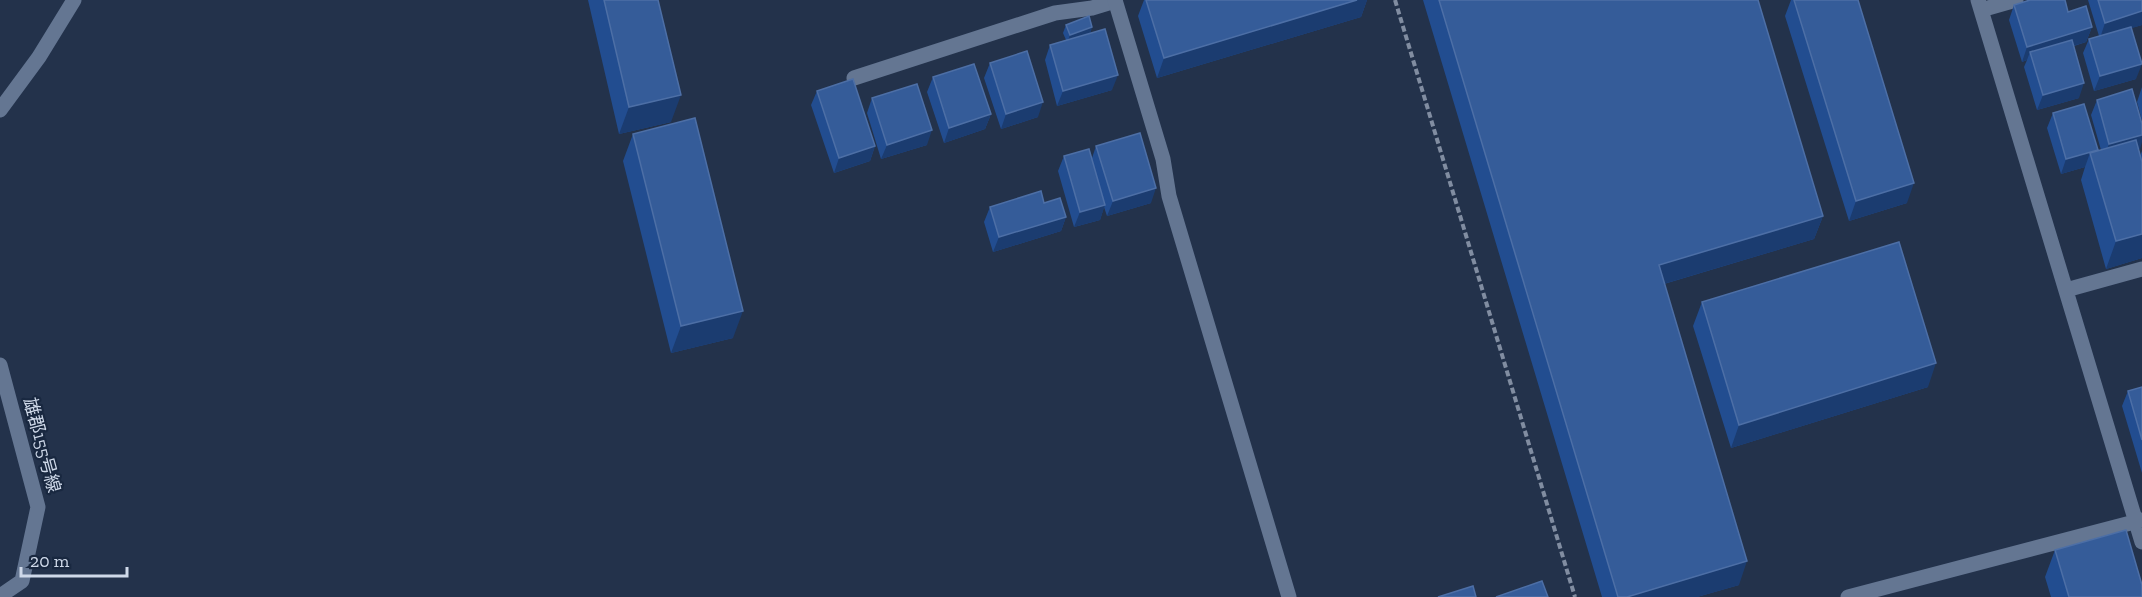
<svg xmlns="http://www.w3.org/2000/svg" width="2142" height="597" viewBox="0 0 2142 597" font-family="'Zilla Slab','Noto Sans JP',serif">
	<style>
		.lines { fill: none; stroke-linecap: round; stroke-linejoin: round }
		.path { stroke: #818da1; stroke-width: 4; stroke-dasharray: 6 3; stroke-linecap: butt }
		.lane { stroke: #647692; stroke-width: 15 }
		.street { stroke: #647692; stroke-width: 15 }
		.wall { fill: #224d90 }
		.shaded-wall { fill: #1b3c70 }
		.building { fill: #355c99; stroke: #4d6fa6; stroke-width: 1.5 }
		.labels { text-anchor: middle; stroke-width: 4.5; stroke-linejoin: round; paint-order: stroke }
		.street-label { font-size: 18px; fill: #cfd9e9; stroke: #192840 }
	</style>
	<rect width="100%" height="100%" fill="#23324b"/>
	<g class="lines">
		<!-- path -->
		<path class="path" d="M 1395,0 L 1575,597"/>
		<!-- lane -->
		<path class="lane" d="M 854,78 L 1055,13 L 1092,8 L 1115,1"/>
		<!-- street -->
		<path class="street" d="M 1115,0 L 1163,159 L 1169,196 L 1289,597
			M 1978,0 L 2142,542
			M 1981,10 L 2016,0
			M 0,110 L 39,57 L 74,0
			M 2066,290 L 2142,269
			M 0,365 L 38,507 L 22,581 L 0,596
			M 1848,597 L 2142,520"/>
	</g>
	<!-- wall -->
	<path class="wall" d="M 588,0 L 658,0 L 671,122 L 619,134 Z
		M 1144,0 L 1367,0 L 1361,17 L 1157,78 L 1138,16 Z
		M 1423,0 L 1758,0 L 1823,216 L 1814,239 L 1664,284 L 1739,585 L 1697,597 L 1602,597 Z
		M 1791,0 L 1794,0 L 1907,203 L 1849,221 L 1785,16 Z
		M 2088,0 L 2142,0 L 2142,25 L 2131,28 L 2136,79 L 2094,91 L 2083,53 L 2089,39 L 2099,36 Z
		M 2014,5 L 2068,12 L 2092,27 L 2086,42 L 2074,46 L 2079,98 L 2037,110 L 2024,67 L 2027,60 L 2022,62 L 2009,20 Z
		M 1066,25 L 1092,27 L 1090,33 L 1112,90 L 1057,106 L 1045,60 L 1050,45 L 1066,40 L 1063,33 Z
		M 990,63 L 1038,117 L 1001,129 L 984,78 Z
		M 933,77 L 991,114 L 985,129 L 944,143 L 927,92 Z
		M 2142,87 L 2142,121 L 2137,102 Z
		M 817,91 L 875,146 L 870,161 L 834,173 L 811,105 Z
		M 872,98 L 927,145 L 881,159 L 867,113 Z
		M 2097,100 L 2140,149 L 2138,149 L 2140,156 L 2142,151 L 2142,258 L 2106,269 L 2081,180 L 2085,167 L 2061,174 L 2047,128 L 2053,113 L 2097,151 L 2101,150 L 2091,115 Z
		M 633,134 L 733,338 L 671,353 L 623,161 Z
		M 1096,146 L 1151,203 L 1107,216 L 1104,207 L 1100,220 L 1074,227 L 1058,171 L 1064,156 L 1092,158 Z
		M 1044,203 L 1066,217 L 1061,231 L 993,252 L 984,222 L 990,207 Z
		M 1702,302 L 1928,387 L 1731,448 L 1693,326 Z
		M 2142,387 L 2142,473 L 2122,406 L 2128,391 Z
		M 2055,550 L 2142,597 L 2051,597 L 2045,577 Z"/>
	<!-- shaded-wall -->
	<path class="shaded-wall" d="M 1357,0 L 1367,0 L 1361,17 L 1157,78 L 1164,58 Z
		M 2142,11 L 2142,25 L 2100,38 L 2105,23 Z
		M 1092,27 L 1090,35 L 1067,43 L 1070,35 Z
		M 2092,27 L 2086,42 L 2032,58 L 2030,52 L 2027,60 L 2022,62 L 2027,47 Z
		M 2142,64 L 2136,79 L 2094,91 L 2100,76 Z
		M 1118,75 L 1112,90 L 1057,106 L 1063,91 Z
		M 2084,83 L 2079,98 L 2037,110 L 2043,95 Z
		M 681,95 L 671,122 L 619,134 L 629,107 Z
		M 1043,102 L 1038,117 L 1001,129 L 1006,114 Z
		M 991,114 L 985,129 L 944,143 L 949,128 Z
		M 932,130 L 927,145 L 881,159 L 887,145 Z
		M 2142,135 L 2142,142 L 2140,149 L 2104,159 L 2109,144 Z
		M 875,146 L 870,161 L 834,173 L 839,158 Z
		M 2098,150 L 2090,153 L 2085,167 L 2061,174 L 2066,159 Z
		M 1914,183 L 1907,203 L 1849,221 L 1856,201 Z
		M 1156,188 L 1151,203 L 1107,216 L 1113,201 Z
		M 1105,205 L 1100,220 L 1074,227 L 1080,212 Z
		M 1823,216 L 1814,239 L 1650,288 L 1659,265 Z
		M 1066,217 L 1061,231 L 993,252 L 999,237 Z
		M 2142,234 L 2142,258 L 2106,269 L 2116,241 Z
		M 743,311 L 733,338 L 671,353 L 681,326 Z
		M 1936,363 L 1928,387 L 1731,448 L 1739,425 Z
		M 1747,561 L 1739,585 L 1697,597 L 1627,597 Z"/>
	<!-- building -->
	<path class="building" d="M 604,0 L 658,0 L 681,95 L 629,107 Z
		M 1146,0 L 1357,0 L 1164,58 Z
		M 1439,0 L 1758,0 L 1823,216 L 1659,265 L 1747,561 L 1627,597 L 1618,597 Z
		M 1794,0 L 1858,0 L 1914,183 L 1856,201 Z
		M 2030,0 L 2065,0 L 2068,12 L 2086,6 L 2092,27 L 2027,47 L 2014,5 Z
		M 2098,0 L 2142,0 L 2142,11 L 2105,23 Z
		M 1089,16 L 1092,27 L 1070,35 L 1066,25 Z
		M 2131,27 L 2142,64 L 2100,76 L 2089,39 Z
		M 1105,29 L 1118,75 L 1063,91 L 1050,45 Z
		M 2072,40 L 2084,83 L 2043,95 L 2030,52 Z
		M 1027,51 L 1043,102 L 1006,114 L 990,63 Z
		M 974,64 L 991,114 L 949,128 L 933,77 Z
		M 853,79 L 875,146 L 839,158 L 817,91 Z
		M 917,84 L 932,130 L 887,145 L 872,98 Z
		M 2132,89 L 2142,124 L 2142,135 L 2109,144 L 2097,100 Z
		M 2084,104 L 2098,150 L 2066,159 L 2053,113 Z
		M 695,118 L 743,311 L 681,326 L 633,134 Z
		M 1140,133 L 1156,188 L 1113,201 L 1096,146 Z
		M 2136,140 L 2142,162 L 2142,234 L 2116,241 L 2090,153 Z
		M 1089,149 L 1105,205 L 1080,212 L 1064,156 Z
		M 1041,191 L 1044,203 L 1060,198 L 1066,217 L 999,237 L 990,207 Z
		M 1899,242 L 1936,363 L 1739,425 L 1702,302 Z
		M 2142,387 L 2142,440 L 2128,391 Z
		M 2126,530 L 2142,585 L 2142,597 L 2069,597 L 2055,550 Z
		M 1542,581 L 1548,597 L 1496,597 Z
		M 1473,586 L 1476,597 L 1438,597 Z"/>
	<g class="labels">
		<!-- street labels -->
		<g class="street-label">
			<text transform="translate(42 445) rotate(75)" y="6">雄郡155号線</text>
		</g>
	</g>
	<!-- scale -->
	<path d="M21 567v9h106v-9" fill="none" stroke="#cfd9e9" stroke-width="3"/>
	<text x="30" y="567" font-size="18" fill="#cfd9e9" stroke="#192840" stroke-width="4.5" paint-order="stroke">20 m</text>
</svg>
